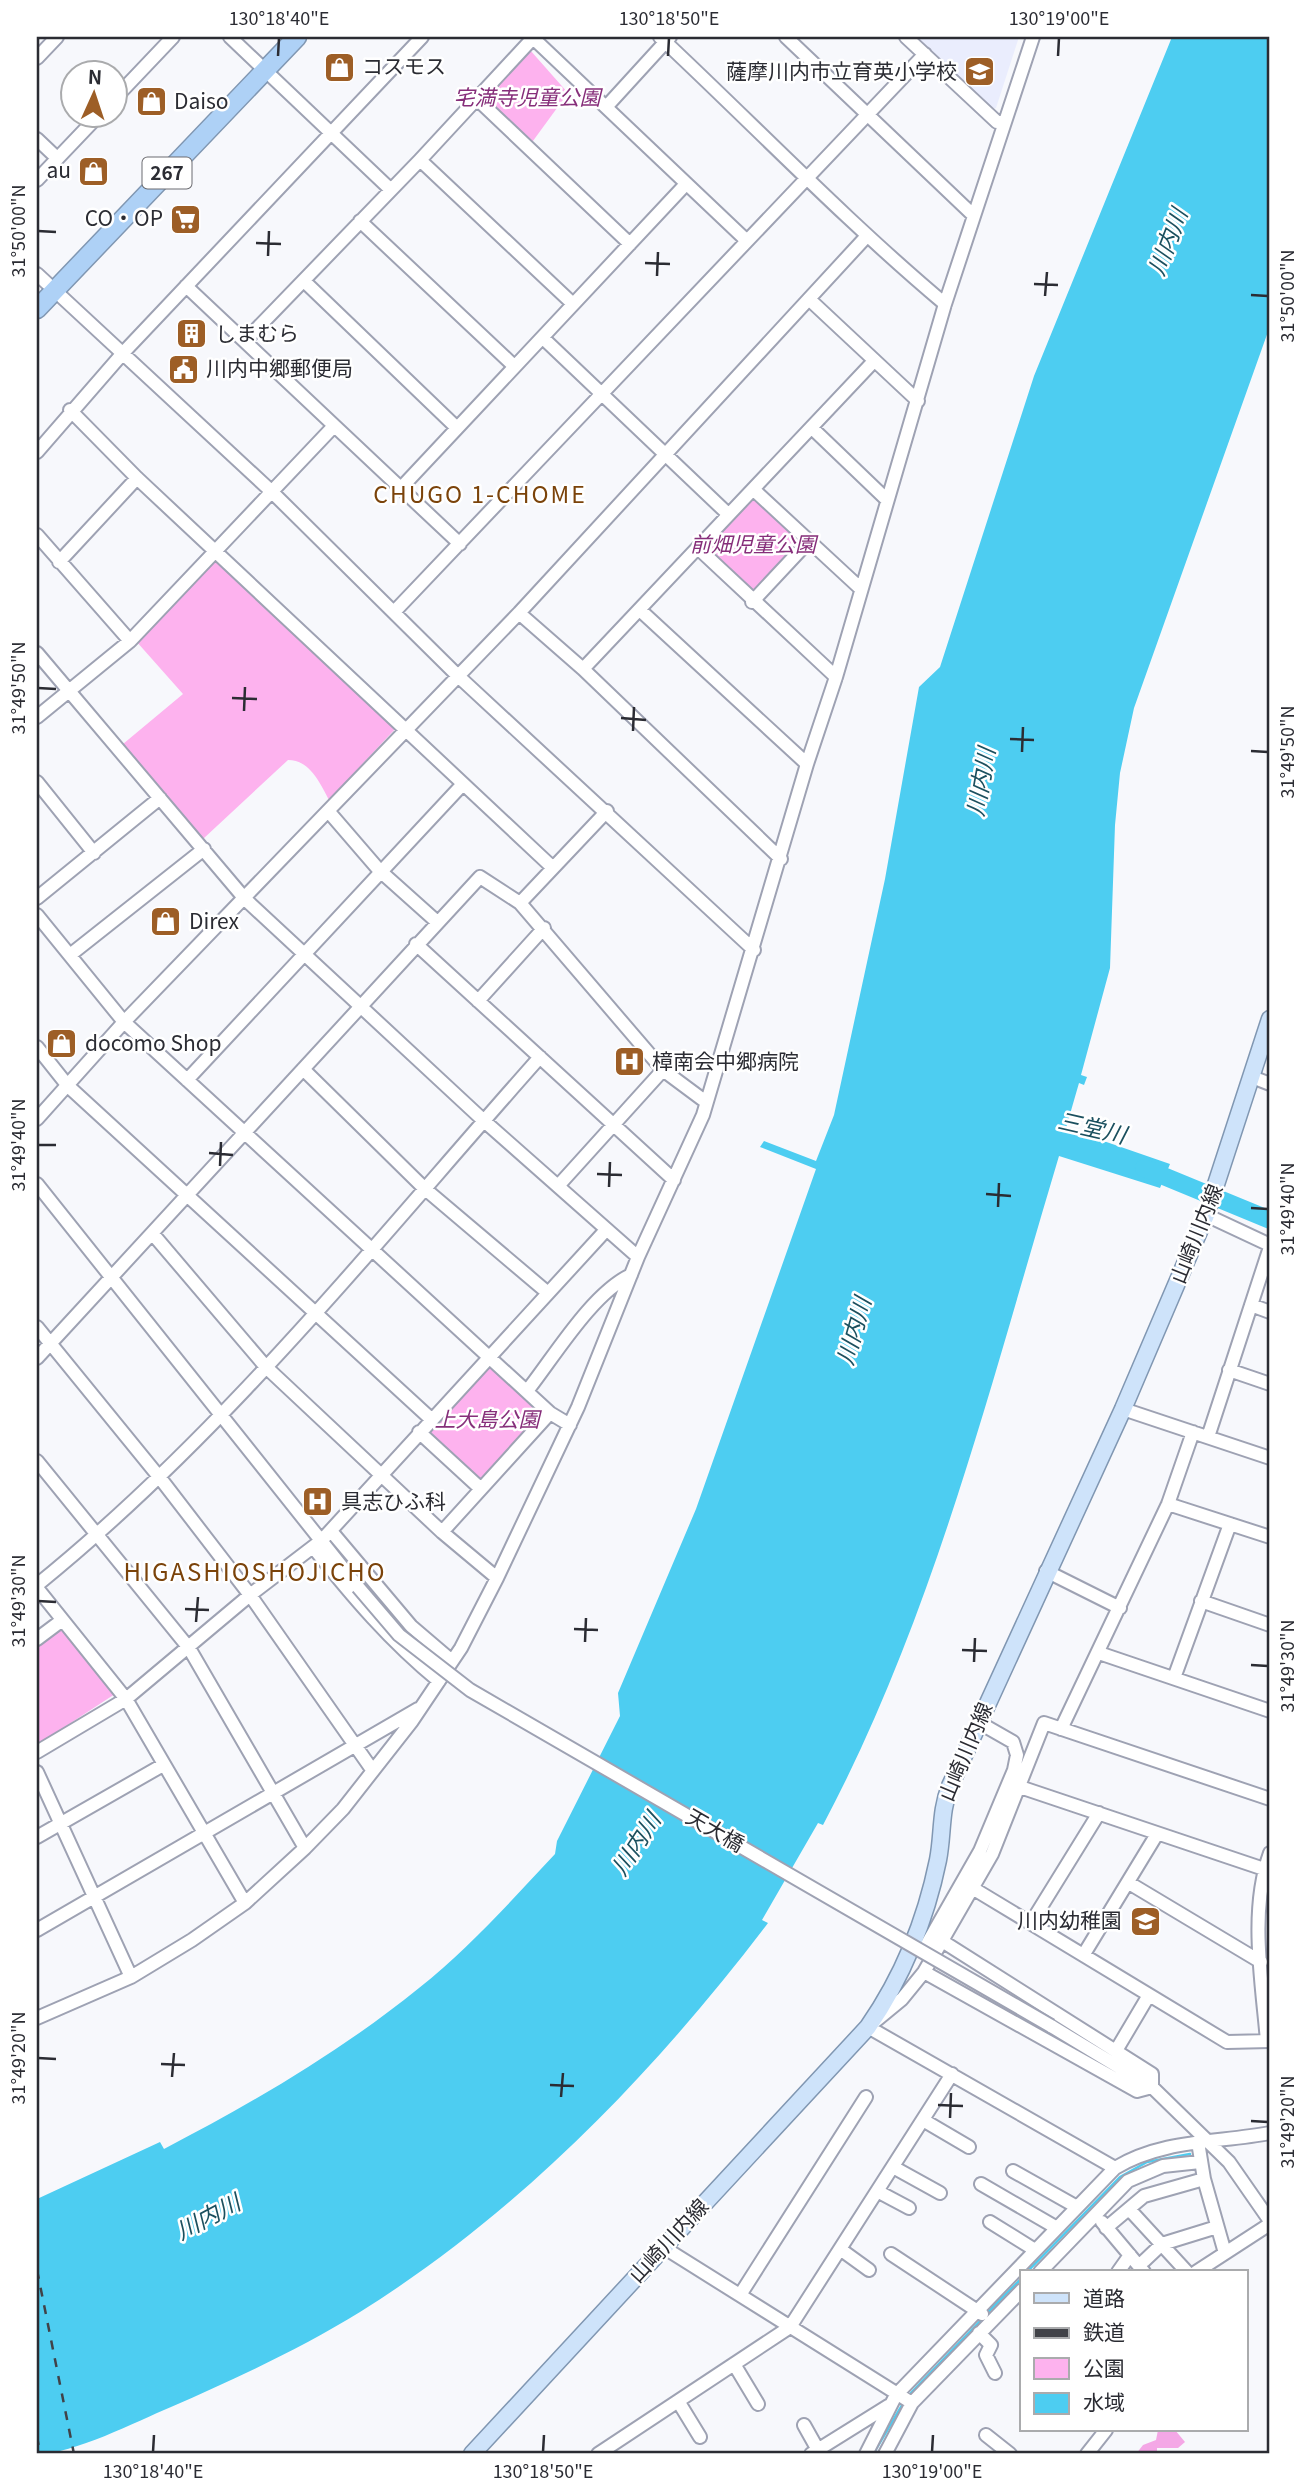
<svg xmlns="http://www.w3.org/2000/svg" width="1307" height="2491" viewBox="0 0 1307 2491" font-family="Georgia,'Noto Sans JP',serif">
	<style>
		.built { fill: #eaedfd }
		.green { fill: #fdb2ee }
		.forest { fill: #f4a7e6 }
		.water { fill: #4dcdf1 }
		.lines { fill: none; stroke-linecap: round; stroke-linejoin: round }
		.stream { stroke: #4dcdf1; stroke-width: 2.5 }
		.river { stroke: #4dcdf1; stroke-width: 18 }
		.minor-casing { stroke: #9ea2b3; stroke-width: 16 }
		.major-casing { stroke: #8097b2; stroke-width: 19 }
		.highway-casing { stroke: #8097b2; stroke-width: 21 }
		.minor { stroke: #fff; stroke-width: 12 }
		.major { stroke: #cee3fa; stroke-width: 16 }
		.highway { stroke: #aed1f6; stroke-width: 18 }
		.rail { stroke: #414248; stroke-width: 2.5; stroke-dasharray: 9 9; stroke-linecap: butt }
		.minor-bridge-casing { stroke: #9ea2b3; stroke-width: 16; stroke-linecap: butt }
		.minor-bridge { stroke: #fff; stroke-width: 12 }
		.ticks { fill: none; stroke: #2b2c33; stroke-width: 2.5 }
		.labels { text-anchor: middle; stroke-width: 5; stroke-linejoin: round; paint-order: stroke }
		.shield { fill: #fff; stroke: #6b6b70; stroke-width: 2 }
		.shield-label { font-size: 19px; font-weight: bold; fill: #2b2c33 }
		.poi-label { font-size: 21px; fill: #2b2c33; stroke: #fff; text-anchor: start }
		.park-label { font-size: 21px; font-style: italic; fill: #862e7a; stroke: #fff }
		.street-label { font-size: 21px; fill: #2b2c33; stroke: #fff }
		.water-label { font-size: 23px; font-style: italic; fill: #1b505f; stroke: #fff }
		.neighbourhood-label { font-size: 23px; letter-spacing: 2px; fill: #7b430a; stroke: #fff }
		.quarter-label { font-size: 24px; letter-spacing: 2px; fill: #7b430a; stroke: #fff }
		.neatline { fill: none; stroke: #2b2c33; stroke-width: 2.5 }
		.ticks-label { font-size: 18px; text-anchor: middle; fill: #2b2c33 }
	</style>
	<rect width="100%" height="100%" fill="#f7f8fc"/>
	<!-- built -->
	<path class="built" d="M 915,37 L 1019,37 L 996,108 L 991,109 Z"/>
	<!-- green -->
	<path class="green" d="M 530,50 L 568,93 L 530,145 L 484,99 Z
		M 753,497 L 800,542 L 751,594 L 705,547 Z
		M 218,558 L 396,728 L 329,800 C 320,783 310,760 288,760 L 203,839 L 123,744 L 183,694 L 136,641 L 214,559 Z
		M 489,1365 L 541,1414 L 480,1483 L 425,1433 Z
		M 59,1626 L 115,1694 L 37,1745 L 37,1643 Z"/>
	<!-- forest -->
	<path class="forest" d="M 1158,2430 L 1175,2430 L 1185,2442 L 1178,2448 L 1157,2448 L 1157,2454 L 1136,2454 L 1143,2445 L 1156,2440 Z"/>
	<!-- water -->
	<path class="water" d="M 1172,37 L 1270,37 L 1270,326 L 1134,708 L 1120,773 L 1115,825 L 1110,968 L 1081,1075 L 1087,1077 L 1084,1085 L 1079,1083 L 1066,1128 L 1170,1164 L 1160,1188 L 1059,1156 C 991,1382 934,1616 823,1825 L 818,1823 L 762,1920 L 768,1923 C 654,2073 520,2212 360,2312 C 300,2349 235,2379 171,2407 C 135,2422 74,2454 37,2454 L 37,2199 L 160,2142 L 164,2149 C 254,2102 340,2052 419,1988 C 469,1948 512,1900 555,1854 L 557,1841 L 620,1716 L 618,1693 L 696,1509 L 816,1169 L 760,1147 L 764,1141 L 816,1161 L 834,1115 L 885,879 L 919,687 L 940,667 L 1034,376 Z"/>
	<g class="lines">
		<!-- stream -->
		<path class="stream" d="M 1027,2272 L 1120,2177 L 1147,2162 L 1190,2154
			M 987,2313 L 1022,2278
			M 908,2396 L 983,2318
			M 873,2454 L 904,2402"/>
		<!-- river -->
		<path class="river" d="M 1144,1168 L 1270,1220"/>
		<defs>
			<path id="minor" d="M 230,37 L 390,189
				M 532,37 L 747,241
				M 660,37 C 755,126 845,220 945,304
				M 786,37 L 972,214
				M 906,37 L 997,122 L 1004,122
				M 37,58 L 57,37
				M 116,97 L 173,37
				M 477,99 L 630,244
				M 607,106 L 670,37
				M 37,139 L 57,158
				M 420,160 L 573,304
				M 37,180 L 98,116
				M 360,221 L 514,366
				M 37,274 L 271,491 L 457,675 L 754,950
				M 305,282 L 457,428
				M 186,286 L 460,544
				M 810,300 L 918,401
				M 543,338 L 728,514
				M 245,341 L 420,160 L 533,38
				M 70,410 L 137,478 L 552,867
				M 812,428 L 886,499
				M 37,452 L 123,353 L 422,37
				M 401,488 L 686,184
				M 754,490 L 861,589
				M 37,535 L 130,641
				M 699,549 L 836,677
				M 59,562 L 137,478
				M 752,602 L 808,542
				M 395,611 L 925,54
				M 641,611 L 807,764
				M 519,613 L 583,669 L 781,859
				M 37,653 L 245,899 L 483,1120 L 638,1257
				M 583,669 L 874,361
				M 37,717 L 130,641 L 334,426
				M 37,782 L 94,853
				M 329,812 L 379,870 L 436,921
				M 37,898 L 160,798
				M 520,903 L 607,811
				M 37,915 L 124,1022 L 550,1413 L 570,1425
				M 416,944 L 674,1180
				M 70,955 L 204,849
				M 478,1001 L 544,928
				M 37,1047 L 68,1086 L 431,1419
				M 303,1069 L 424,1188 L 548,1293
				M 1252,1077 L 1270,1084
				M 187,1080 L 462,785
				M 37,1119 L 124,1022 L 519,613 L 866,237
				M 37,1184 L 358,1587
				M 558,1186 L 663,1070
				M 1206,1215 L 1270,1245
				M 152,1233 L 266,1367 L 442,1532 L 497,1578
				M 1251,1305 L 1270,1312
				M 37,1327 L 160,1478 L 250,1595 L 373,1771
				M 37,1358 L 480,877 L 520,903 L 663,1070 L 706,1102
				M 1229,1370 L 1270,1384
				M 527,1391 C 554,1357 592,1293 631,1275
				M 1123,1409 L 1270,1458
				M 419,1432 L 481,1489
				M 1208,1437 L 1270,1247
				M 37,1461 L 189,1648 L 305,1848
				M 1168,1504 L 1270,1537
				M 331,1531 L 411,1626 L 452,1661
				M 442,1532 L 550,1413
				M 313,1547 C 352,1596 390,1641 439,1681
				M 1046,1571 L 1120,1608
				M 37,1585 C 226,1432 379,1238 540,1057
				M 37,1588 L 126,1699 L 245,1903
				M 1201,1601 L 1270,1625
				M 37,1639 L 61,1621
				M 1099,1653 L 1270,1711
				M 1174,1678 L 1230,1524
				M 1061,1729 L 1168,1504 L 1193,1432
				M 37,1752 L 126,1699 L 250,1595 L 322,1540 L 606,1230
				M 37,1772 L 131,1977
				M 1020,1787 L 1264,1869
				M 37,1837 L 163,1765
				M 1129,1883 L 1261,1962
				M 974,1889 L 1227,2042 L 1270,2041
				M 1031,1923 L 1099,1813
				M 37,1930 L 418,1709
				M 942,1941 L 1152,2074 L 1152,2087
				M 923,1951 L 980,1851 L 1014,1770 L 1017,1755 L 1013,1742 L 978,1722
				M 1084,1954 L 1157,1834
				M 924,1972 L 902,1999 L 868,2027 L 1115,2168
				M 37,2018 L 131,1977 L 192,1940 L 245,1903 L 305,1848 L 343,1809 L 412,1721 L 461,1648 L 497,1578 L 578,1407 L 638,1257 L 703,1115 L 807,764 L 836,677 L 945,304 L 1033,37
				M 1051,2026 L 1152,2087 L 1229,2162 L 1270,2221
				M 1267,2041 C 1262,1981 1249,1911 1270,1853
				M 1117,2049 L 1149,1995
				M 1152,2087 L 1137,2091 L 924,1972 L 992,1854 L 1044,1723 L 1270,1799
				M 923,2120 L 969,2147
				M 1198,2142 L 1204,2179 L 1225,2253
				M 893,2167 L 940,2193
				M 1013,2171 L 1077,2207
				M 981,2184 L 1057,2228
				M 877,2191 L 909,2208
				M 1129,2209 L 1187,2272
				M 990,2222 L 1035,2250
				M 1102,2222 L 1144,2272
				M 1106,2228 L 1144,2196 L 1204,2179
				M 663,2247 L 912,2403
				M 840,2249 L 869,2270
				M 891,2254 L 982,2314
				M 1144,2261 L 1162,2244 L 1217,2227
				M 1040,2272 L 1128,2181 L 1163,2166 L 1200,2162
				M 1118,2272 L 1130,2255
				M 1196,2272 L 1270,2224
				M 740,2295 L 866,2097
				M 979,2333 L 991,2345 L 986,2355 L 995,2373
				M 734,2364 L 758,2404
				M 678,2401 L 700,2437
				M 804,2425 L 818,2450
				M 986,2435 L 1010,2454
				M 598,2454 L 790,2327 L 952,2074
				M 811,2454 L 888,2406
				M 866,2454 L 896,2395 L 1115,2168 C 1163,2139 1217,2143 1270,2133
				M 885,2454 L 912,2403 L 1022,2290
				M 1087,2454 L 1106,2430"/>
			<path id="major" d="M 472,2454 L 868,2027 C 902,1978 926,1919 938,1860 C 943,1835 940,1811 950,1786 L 1123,1409 L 1206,1215 L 1270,1019"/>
			<path id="highway" d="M 37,309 L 297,37"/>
		</defs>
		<!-- minor casing -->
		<use href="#minor" class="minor-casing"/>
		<!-- major casing -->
		<use href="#major" class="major-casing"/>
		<!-- highway casing -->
		<use href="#highway" class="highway-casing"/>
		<!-- minor -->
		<use href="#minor" class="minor"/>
		<!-- major -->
		<use href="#major" class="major"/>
		<!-- highway -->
		<use href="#highway" class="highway"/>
		<!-- rail -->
		<path class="rail" d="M 37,2270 L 74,2454
			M 37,2436 L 40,2454"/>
		<defs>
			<path id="minor-bridge" d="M 358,1587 L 399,1635 L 470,1690 L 1051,2026"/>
		</defs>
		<!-- minor-bridge casing -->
		<use href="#minor-bridge" class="minor-bridge-casing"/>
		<!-- minor-bridge -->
		<use href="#minor-bridge" class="minor-bridge"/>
	</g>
	<!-- ticks -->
	<path class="ticks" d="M 278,56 L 279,38M 668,56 L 669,38M 1058,56 L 1059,38M 38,231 L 56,232M 256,243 L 281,244M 268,256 L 269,231M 645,263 L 670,264M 657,276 L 658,252M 1034,284 L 1058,285M 1251,295 L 1268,296M 1045,296 L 1047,272M 38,688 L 56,689M 232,698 L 257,699M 244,711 L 245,687M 621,718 L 646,720M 633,731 L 634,707M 1010,739 L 1034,740M 1251,751 L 1268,752M 1022,752 L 1023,727M 38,1145 L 56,1145M 209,1153 L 233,1155M 220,1166 L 221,1142M 597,1174 L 622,1175M 609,1187 L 610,1162M 986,1194 L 1011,1196M 998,1207 L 999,1183M 1251,1208 L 1268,1209M 38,1601 L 56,1602M 185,1609 L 209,1610M 196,1622 L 198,1597M 574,1629 L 598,1630M 585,1642 L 586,1618M 962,1650 L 987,1651M 974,1662 L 975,1638M 1251,1665 L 1268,1666M 38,2058 L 56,2059M 161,2064 L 185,2065M 172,2077 L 174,2053M 550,2085 L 574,2086M 561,2097 L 563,2073M 938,2105 L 963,2106M 950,2118 L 951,2093M 1251,2121 L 1268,2122M 153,2452 L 154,2435M 543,2452 L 544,2435M 932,2452 L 933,2435"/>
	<!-- icons -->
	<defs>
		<symbol id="shop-square" viewBox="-11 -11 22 22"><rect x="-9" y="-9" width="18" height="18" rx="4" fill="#9d5e26" stroke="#fff"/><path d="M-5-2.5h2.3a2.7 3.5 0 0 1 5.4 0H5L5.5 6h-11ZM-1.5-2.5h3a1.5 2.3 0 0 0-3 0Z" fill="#fff"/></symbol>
		<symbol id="school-square" viewBox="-11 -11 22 22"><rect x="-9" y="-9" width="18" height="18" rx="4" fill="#9d5e26" stroke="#fff"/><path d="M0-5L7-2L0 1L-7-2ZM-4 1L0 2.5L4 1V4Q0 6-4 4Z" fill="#fff"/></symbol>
		<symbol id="supermarket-square" viewBox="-11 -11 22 22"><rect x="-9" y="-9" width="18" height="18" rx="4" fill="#9d5e26" stroke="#fff"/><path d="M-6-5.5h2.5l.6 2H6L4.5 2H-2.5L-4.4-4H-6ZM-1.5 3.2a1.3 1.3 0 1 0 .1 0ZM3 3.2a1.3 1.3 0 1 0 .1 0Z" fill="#fff"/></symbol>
		<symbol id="building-square" viewBox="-11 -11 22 22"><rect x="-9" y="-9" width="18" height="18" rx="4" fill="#9d5e26" stroke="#fff"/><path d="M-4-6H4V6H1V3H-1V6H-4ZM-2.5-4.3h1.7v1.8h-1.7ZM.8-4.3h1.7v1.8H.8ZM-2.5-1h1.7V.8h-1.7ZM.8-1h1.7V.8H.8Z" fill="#fff"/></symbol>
		<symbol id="civic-square" viewBox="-11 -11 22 22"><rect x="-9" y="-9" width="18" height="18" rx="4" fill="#9d5e26" stroke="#fff"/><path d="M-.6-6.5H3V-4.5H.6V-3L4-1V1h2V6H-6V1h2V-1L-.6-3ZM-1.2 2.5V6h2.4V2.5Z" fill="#fff"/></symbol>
		<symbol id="hospital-square" viewBox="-11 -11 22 22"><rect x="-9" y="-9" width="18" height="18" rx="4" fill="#9d5e26" stroke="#fff"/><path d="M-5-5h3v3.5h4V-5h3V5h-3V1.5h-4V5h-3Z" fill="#fff"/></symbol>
	</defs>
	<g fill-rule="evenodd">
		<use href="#shop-square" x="322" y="50" width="35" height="35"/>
		<use href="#school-square" x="962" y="54" width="35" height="35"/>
		<use href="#shop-square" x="134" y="84" width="35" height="35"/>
		<use href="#shop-square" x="76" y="154" width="35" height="35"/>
		<use href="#supermarket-square" x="168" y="202" width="35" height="35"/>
		<use href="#building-square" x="174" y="316" width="35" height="35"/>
		<use href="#civic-square" x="166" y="352" width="35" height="35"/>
		<use href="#shop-square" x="148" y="904" width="35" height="35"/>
		<use href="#shop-square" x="44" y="1026" width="35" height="35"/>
		<use href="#hospital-square" x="612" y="1044" width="35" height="35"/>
		<use href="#hospital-square" x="300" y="1484" width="35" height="35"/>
		<use href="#school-square" x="1128" y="1904" width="35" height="35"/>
	</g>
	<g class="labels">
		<!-- shield labels -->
		<rect class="shield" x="142.5" y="157.5" width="49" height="31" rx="5"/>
		<g class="shield-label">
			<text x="167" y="180">267</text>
		</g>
		<!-- poi labels -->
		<g class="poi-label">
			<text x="362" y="74">コスモス</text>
			<text x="957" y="79" text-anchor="end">薩摩川内市立育英小学校</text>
			<text x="174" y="109">Daiso</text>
			<text x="71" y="178" text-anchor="end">au</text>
			<text x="163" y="226" text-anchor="end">CO・OP</text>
			<text x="215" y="341">しまむら</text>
			<text x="206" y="376">川内中郷郵便局</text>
			<text x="189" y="929">Direx</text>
			<text x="85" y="1051">docomo Shop</text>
			<text x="652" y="1069">樟南会中郷病院</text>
			<text x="341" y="1509">具志ひふ科</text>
			<text x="1122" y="1928" text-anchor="end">川内幼稚園</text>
		</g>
		<!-- park labels -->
		<g class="park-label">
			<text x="527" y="105">宅満寺児童公園</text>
			<text x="753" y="552">前畑児童公園</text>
			<text x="487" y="1427">上大島公園</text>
		</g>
		<!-- street labels -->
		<g class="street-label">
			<text transform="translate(1197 1234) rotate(-68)" y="7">山崎川内線</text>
			<text transform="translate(966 1752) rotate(-67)" y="7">山崎川内線</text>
			<text transform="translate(715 1831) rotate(30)" y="7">天大橋</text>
			<text transform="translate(669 2241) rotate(-47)" y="7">山崎川内線</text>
		</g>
		<!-- water labels -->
		<g class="water-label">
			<text transform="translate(1168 242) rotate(-69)" y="8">川内川</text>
			<text transform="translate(981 782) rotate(-80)" y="8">川内川</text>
			<text transform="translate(1092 1128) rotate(13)" y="8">三堂川</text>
			<text transform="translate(854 1331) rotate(-74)" y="8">川内川</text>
			<text transform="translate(636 1844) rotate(-57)" y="8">川内川</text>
			<text transform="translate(208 2217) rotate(-28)" y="8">川内川</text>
		</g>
		<!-- neighbourhood labels -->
		<g class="neighbourhood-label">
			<text x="480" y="503">CHUGO 1-CHOME</text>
		</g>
		<!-- quarter labels -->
		<g class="quarter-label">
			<text x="255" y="1581">HIGASHIOSHOJICHO</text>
		</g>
	</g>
	<!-- border -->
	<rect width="1307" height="2491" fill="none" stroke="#ffffff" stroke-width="77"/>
	<!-- legend -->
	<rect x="1020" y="2270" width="228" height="161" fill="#ffffff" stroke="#aaabad" stroke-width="2"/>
	<rect x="1034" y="2293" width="35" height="10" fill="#cee3fa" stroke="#aaabad" stroke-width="2"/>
	<text x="1083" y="2306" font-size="21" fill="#2b2c33">道路</text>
	<rect x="1034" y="2328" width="35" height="10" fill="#414248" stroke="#aaabad" stroke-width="2"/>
	<text x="1083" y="2340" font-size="21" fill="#2b2c33">鉄道</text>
	<rect x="1034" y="2358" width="35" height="21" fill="#fdb2ee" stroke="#aaabad" stroke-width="2"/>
	<text x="1083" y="2376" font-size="21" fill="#2b2c33">公園</text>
	<rect x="1034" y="2393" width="35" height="21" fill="#4dcdf1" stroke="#aaabad" stroke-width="2"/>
	<text x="1083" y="2410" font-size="21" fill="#2b2c33">水域</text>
	<!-- north arrow -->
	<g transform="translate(94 94) rotate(3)"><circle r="33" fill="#ffffff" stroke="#aaabad" stroke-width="2"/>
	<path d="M0-5L12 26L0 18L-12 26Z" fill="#9d5e26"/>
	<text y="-10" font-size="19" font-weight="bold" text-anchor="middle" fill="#2b2c33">N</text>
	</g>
	<rect x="38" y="38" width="1230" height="2414" class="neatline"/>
	<g class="ticks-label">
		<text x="279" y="25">130°18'40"E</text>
		<text x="669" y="25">130°18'50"E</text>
		<text x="1059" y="25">130°19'00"E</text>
		<text transform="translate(19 231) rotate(-90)" y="6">31°50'00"N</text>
		<text transform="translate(1288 296) rotate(-90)" y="6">31°50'00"N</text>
		<text transform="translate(19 688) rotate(-90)" y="6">31°49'50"N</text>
		<text transform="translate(1288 752) rotate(-90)" y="6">31°49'50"N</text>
		<text transform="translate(19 1145) rotate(-90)" y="6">31°49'40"N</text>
		<text transform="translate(1288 1209) rotate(-90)" y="6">31°49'40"N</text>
		<text transform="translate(19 1601) rotate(-90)" y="6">31°49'30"N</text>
		<text transform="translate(1288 1666) rotate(-90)" y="6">31°49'30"N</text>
		<text transform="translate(19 2058) rotate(-90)" y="6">31°49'20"N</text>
		<text transform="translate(1288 2122) rotate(-90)" y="6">31°49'20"N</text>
		<text x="153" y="2478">130°18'40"E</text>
		<text x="543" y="2478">130°18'50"E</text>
		<text x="932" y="2478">130°19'00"E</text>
	</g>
</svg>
